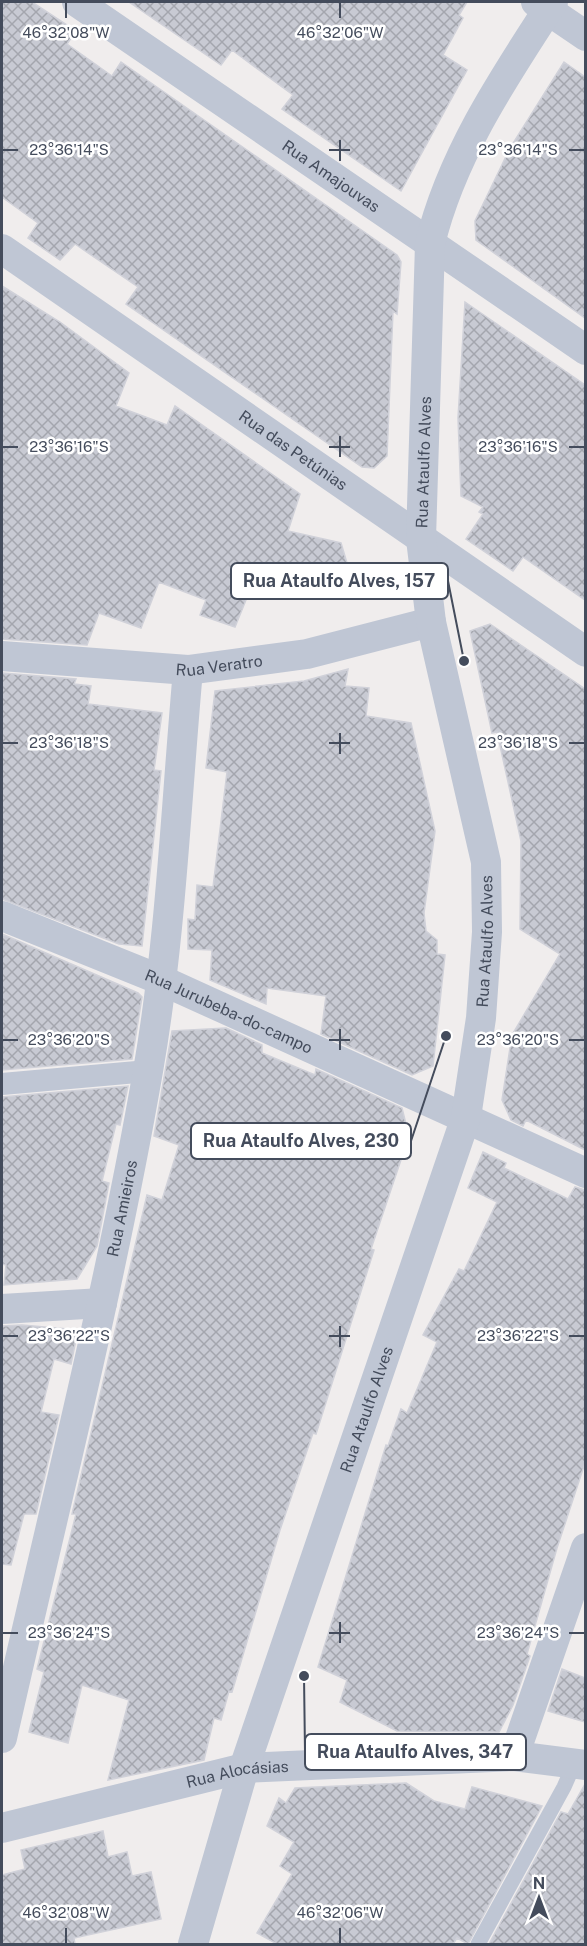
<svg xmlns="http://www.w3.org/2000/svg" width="587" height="1946" viewBox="0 0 587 1946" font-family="'Public Sans',sans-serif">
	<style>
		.building { fill: url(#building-cross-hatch); stroke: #d0d1d9; stroke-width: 1.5 }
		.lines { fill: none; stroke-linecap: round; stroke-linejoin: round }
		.service { stroke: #bfc6d4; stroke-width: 15 }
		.pedestrian { stroke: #bfc6d4; stroke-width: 22 }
		.minor { stroke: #bfc6d4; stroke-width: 30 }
		.ticks { fill: none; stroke: #444c5c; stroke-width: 2 }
		.labels { text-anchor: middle; stroke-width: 5; stroke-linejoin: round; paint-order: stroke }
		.street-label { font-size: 16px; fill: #444c5c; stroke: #fff }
		.ticks-label { font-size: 15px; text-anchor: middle; fill: #444c5c; stroke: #fff; stroke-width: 5; stroke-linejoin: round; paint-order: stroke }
		.leader { fill: none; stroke: #444c5c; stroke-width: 2 }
		.callout-dot { fill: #444c5c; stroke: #fff; stroke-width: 2 }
		.callout { fill: #fff; stroke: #444c5c; stroke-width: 2 }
		.callout-label { font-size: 18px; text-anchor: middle; font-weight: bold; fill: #444c5c }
	</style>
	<defs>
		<pattern id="building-cross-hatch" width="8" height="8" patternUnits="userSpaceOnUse" patternTransform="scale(1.5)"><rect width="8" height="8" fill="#c8cad3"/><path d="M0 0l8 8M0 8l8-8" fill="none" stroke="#a4a6ae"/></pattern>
	</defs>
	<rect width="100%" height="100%" fill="#f0eded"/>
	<!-- building -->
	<path class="building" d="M 2,2 L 32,2 L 76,31 L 67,44 L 112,76 L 121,62 L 397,255 L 401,262 L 397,314 L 393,311 L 387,456 L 374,468 L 362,467 L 126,304 L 138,287 L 75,244 L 60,260 L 28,238 L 38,223 L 2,197 Z
		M 129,2 L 467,2 L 459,15 L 463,18 L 443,55 L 467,70 L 401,191 L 282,109 L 293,95 L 232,50 L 221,65 Z
		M 564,62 L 585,77 L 585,318 L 476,240 L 475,221 L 510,148 Z
		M 2,286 L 60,322 L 129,373 L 116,406 L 167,425 L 175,406 L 300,494 L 288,531 L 341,543 L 353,583 L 259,568 L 235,627 L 200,615 L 206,600 L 159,582 L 141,628 L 99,613 L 87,645 L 2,639 Z
		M 465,302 L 585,385 L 585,600 L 523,557 L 513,571 L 466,539 L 483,514 L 479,512 L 483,507 L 461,496 L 458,418 Z
		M 490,624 L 585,689 L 585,1150 L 526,1120 L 523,1126 L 511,1120 L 502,1100 L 512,1035 L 560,954 L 520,929 L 521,841 L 497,732 L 492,733 L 470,631 Z
		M 348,669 L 345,686 L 369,688 L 366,716 L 411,723 L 435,831 L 424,913 L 426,931 L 437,940 L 437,954 L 445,955 L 433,1066 L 412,1075 L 321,1034 L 326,996 L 267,988 L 266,1004 L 210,980 L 212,950 L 188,949 L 188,919 L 195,920 L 197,885 L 213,887 L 227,772 L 206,768 L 215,691 L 304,681 Z
		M 2,673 L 76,679 L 74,684 L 91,686 L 88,704 L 162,713 L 154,770 L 161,771 L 142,946 L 119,944 L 2,899 Z
		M 2,934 L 138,993 L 142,997 L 132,1059 L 2,1070 Z
		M 226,1028 L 262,1045 L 262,1053 L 315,1075 L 316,1069 L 402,1108 L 409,1136 L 371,1249 L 374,1250 L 316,1434 L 313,1433 L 280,1530 L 232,1692 L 229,1691 L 221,1720 L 214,1718 L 204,1760 L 108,1780 L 129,1700 L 82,1685 L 68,1743 L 29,1732 L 44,1672 L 37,1669 L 76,1514 L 72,1514 L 147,1195 L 162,1200 L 179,1145 L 154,1136 L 172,1031 Z
		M 128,1086 L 120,1125 L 116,1124 L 102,1181 L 109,1183 L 97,1246 L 77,1279 L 4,1285 L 6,1265 L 2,1264 L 2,1097 Z
		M 483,1152 L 506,1163 L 504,1168 L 568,1199 L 575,1187 L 585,1190 L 585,1463 L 557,1548 L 527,1654 L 530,1656 L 513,1705 L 499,1732 L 397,1731 L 340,1702 L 347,1680 L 318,1667 L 386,1445 L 388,1446 L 401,1409 L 407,1413 L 437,1342 L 423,1335 L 459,1269 L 464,1271 L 497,1202 L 468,1188 Z
		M 22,1325 L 78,1330 L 71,1364 L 54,1359 L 41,1412 L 59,1415 L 36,1514 L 24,1514 L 11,1565 L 2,1564 L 2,1326 Z
		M 562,1669 L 585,1678 L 585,1722 L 548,1711 Z
		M 406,1783 L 434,1801 L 465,1809 L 472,1787 L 542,1806 L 468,1944 L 457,1938 L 453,1944 L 277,1944 L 257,1933 L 292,1874 L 280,1866 L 294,1842 L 267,1826 L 279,1798 L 286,1803 L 295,1788 Z
		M 585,1784 L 585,1944 L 489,1944 L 561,1812 L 568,1814 Z
		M 103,1831 L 108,1857 L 127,1852 L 132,1876 L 151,1872 L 161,1919 L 74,1938 L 75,1944 L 2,1944 L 2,1875 L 25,1869 L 21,1850 Z"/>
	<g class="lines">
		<!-- service -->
		<path class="service" d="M 478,1944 L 564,1787 L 575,1762"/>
		<!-- pedestrian -->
		<path class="pedestrian" d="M 2,1084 L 148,1071"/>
		<!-- minor -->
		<g class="minor">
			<path id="s1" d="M 77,2 L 586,350"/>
			<path d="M 536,2 L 586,36"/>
			<path id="s2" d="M 2,249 L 586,652"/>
			<path id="s3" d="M 2,656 L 188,670 L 307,654 L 431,622"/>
			<path id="s4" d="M 2,916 L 161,980 L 586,1173"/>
			<path d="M 2,1309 L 102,1303"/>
			<path id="s5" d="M 2,1738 C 52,1516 109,1295 148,1071 C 171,939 176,803 188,670"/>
			<path d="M 514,1756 L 586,1548"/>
			<path id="s6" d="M 2,1828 L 244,1768 L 514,1756 L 586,1765"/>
			<path id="s7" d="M 193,1944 L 244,1768 L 466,1117 L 481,1018 L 487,932 L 486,862 L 431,622 L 421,539 L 430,244 C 451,156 504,77 553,2"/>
		</g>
	</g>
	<!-- ticks -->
	<path class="ticks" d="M 66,3 L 66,18M 340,3 L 340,18M 340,140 L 340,161M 3,150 L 18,150M 329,150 L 350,150M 569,150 L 584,150M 340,436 L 340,457M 3,447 L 18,447M 329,447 L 350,447M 569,447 L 584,447M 340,733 L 340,754M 3,743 L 18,743M 329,743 L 350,743M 569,743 L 584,743M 340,1029 L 340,1050M 3,1040 L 18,1040M 329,1040 L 350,1040M 569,1040 L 584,1040M 340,1326 L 340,1347M 3,1336 L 18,1336M 329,1336 L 350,1336M 569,1336 L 584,1336M 340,1622 L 340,1643M 3,1633 L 18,1633M 329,1633 L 350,1633M 569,1633 L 584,1633M 66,1928 L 66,1943M 340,1928 L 340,1943"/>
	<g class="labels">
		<!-- street labels -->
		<g class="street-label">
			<text dy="6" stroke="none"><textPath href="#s1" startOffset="308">Rua Amajouvas</textPath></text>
			<text dy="6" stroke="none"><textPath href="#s2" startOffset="354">Rua das Petúnias</textPath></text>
			<text dy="6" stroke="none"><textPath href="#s7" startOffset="1534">Rua Ataulfo Alves</textPath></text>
			<text dy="6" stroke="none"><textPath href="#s3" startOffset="218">Rua Veratro</textPath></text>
			<text dy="6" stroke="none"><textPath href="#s7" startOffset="1048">Rua Ataulfo Alves</textPath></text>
			<text dy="6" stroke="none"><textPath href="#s4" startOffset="246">Rua Jurubeba-do-campo</textPath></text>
			<text dy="6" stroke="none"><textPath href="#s5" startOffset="543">Rua Amieiros</textPath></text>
			<text dy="6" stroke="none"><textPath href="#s7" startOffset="562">Rua Ataulfo Alves</textPath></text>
			<text dy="6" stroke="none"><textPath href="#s6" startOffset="242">Rua Alocásias</textPath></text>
		</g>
	</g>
	<g class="ticks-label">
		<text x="66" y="38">46°32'08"W</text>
		<text x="340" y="38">46°32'06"W</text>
		<text x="69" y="155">23°36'14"S</text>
		<text x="518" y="155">23°36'14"S</text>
		<text x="69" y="452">23°36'16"S</text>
		<text x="518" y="452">23°36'16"S</text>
		<text x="69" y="748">23°36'18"S</text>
		<text x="518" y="748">23°36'18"S</text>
		<text x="69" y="1045">23°36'20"S</text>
		<text x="518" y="1045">23°36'20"S</text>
		<text x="69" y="1341">23°36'22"S</text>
		<text x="518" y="1341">23°36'22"S</text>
		<text x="69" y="1638">23°36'24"S</text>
		<text x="518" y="1638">23°36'24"S</text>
		<text x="66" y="1918">46°32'08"W</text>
		<text x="340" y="1918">46°32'06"W</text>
	</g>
	<!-- callouts -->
	<path class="leader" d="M464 661L448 581M446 1036L411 1141M304 1676L305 1752"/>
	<g class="callout-dot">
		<circle cx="464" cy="661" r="6"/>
		<circle cx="446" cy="1036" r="6"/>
		<circle cx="304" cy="1676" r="6"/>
	</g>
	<g class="callout">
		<rect x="231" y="563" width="217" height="36" rx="6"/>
		<rect x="191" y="1123" width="220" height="36" rx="6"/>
		<rect x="305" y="1734" width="221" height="36" rx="6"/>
	</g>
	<g class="callout-label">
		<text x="339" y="587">Rua Ataulfo Alves, 157</text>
		<text x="301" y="1147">Rua Ataulfo Alves, 230</text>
		<text x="415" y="1758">Rua Ataulfo Alves, 347</text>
	</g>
	<!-- border -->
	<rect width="587" height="1946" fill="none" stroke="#444c5c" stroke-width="6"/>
	<!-- north arrow -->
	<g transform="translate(539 1898)" stroke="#ffffff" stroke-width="4.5" paint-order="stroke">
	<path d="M0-4.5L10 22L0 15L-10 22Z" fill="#444c5c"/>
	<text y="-9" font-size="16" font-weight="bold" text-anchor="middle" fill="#444c5c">N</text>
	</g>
</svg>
